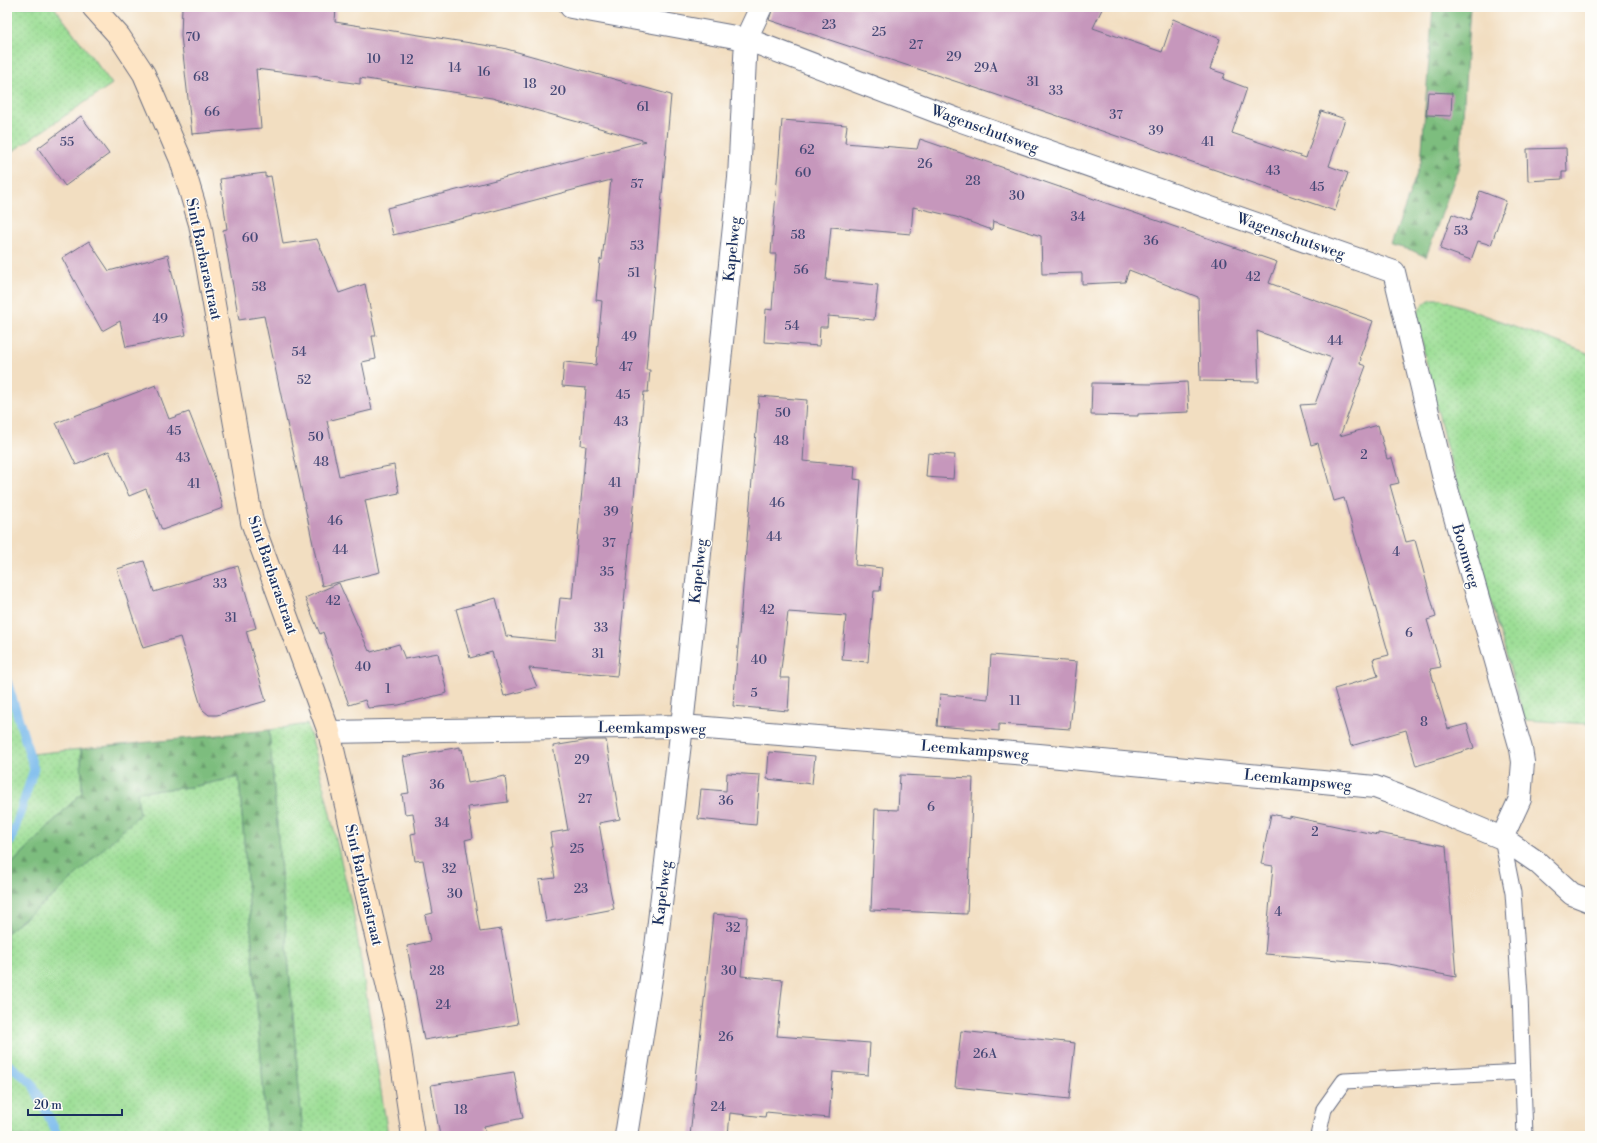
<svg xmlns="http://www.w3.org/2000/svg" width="1597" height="1143" viewBox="0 0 1597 1143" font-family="'Libre Bodoni',serif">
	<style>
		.grass { fill: url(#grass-dots); stroke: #5c867a }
		.forest { fill: url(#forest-firs); stroke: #4c766e }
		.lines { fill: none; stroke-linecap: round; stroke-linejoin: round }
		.stream { stroke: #77b9ec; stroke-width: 9 }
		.building { fill: #c697bc }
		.lane-casing { stroke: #666c81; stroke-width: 17 }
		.street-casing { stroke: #666c81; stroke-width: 24 }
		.secondary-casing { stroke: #666c81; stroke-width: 24 }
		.lane { stroke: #fff; stroke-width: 15 }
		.street { stroke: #fff; stroke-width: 22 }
		.secondary { stroke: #fee5c5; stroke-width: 22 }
		.labels { text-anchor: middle; stroke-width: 3; stroke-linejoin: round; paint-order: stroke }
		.number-label { font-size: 13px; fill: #464976 }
		.street-label { font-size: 15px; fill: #1b2f5e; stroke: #fdfcf7 }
	</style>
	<defs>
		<pattern id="grass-dots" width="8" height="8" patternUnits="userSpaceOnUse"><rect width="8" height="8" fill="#9cde95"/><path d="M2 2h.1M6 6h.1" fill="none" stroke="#86bf83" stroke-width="1.8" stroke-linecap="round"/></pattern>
		<pattern id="forest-firs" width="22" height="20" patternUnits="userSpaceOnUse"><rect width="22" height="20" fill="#7dbd7e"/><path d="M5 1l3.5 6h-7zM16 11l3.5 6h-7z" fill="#669a6a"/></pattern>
	</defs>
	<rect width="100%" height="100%" fill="#fdfcf7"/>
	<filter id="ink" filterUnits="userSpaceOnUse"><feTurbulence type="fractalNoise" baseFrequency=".025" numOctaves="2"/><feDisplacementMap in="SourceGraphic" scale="8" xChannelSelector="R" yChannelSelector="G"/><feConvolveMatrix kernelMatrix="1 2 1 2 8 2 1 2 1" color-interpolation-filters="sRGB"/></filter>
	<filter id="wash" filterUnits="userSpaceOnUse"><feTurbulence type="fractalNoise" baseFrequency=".012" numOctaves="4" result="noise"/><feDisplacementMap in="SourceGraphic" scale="16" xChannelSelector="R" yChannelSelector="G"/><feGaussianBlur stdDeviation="0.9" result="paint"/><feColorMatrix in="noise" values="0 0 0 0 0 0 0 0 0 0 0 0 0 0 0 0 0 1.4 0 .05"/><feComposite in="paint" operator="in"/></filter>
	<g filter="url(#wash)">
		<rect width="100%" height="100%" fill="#f2dec1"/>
		<!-- grass -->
		<path class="grass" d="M 7,7 L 54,7 L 112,84 L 7,155 Z
			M 1431,299 L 1441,299 L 1590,354 L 1590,724 L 1525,720 L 1445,442 L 1416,317 C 1419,308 1423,304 1431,299 Z
			M 7,678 L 31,754 L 81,749 L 82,792 L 7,869 Z
			M 307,724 L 315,750 L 354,916 L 388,1136 L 303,1136 L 269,730 Z
			M 239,777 L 267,1136 L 7,1136 L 7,932 L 57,893 L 137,792 L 191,787 Z"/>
		<!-- forest -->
		<path class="forest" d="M 1433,7 L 1470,7 L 1460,163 L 1426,257 L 1411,250 L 1391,245 L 1421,162 Z
			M 269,730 L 303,1136 L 267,1136 L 239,777 L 191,787 L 137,792 L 140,814 L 57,893 L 7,932 L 7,869 L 82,792 L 81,749 Z"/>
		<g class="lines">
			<!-- stream -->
			<path class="stream" d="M 7,681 L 34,769 L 11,841 L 7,843
				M 7,1063 L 32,1083 L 58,1136"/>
		</g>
		<g id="blocks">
			<!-- building -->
			<path class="building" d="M 182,7 L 336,7 L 335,22 L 503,48 L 671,95 L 646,370 L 650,370 L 648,392 L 644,392 L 617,676 L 529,668 L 537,687 L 504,696 L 492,652 L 470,658 L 456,609 L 496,598 L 506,636 L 555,641 L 560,598 L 572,599 L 586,446 L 581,445 L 586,388 L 562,386 L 564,362 L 596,365 L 602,301 L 596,300 L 600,259 L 602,260 L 611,180 L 482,214 L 393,235 L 387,208 L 646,141 L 492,98 L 360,78 L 360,84 L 319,78 L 319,77 L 256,69 L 261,128 L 192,134 L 181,36 Z
				M 773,7 L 1103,7 L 1093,28 L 1162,52 L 1173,19 L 1220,39 L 1210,69 L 1225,74 L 1223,79 L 1247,88 L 1232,133 L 1306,158 L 1321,111 L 1345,119 L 1329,166 L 1348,173 L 1335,211 L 991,93 L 769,20 Z
				M 1428,92 L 1452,93 L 1451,116 L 1426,115 Z
				M 81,116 L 109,154 L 65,186 L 38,148 Z
				M 782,120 L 847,125 L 845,143 L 917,149 L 920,139 L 1277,262 L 1269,283 L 1373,321 L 1360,357 L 1361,358 L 1360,364 L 1366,366 L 1340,436 L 1378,425 L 1387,459 L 1392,458 L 1399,483 L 1390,485 L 1406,542 L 1415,540 L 1436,617 L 1427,620 L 1441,667 L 1430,669 L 1448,729 L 1467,724 L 1474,748 L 1416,766 L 1406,730 L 1351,746 L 1334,689 L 1378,676 L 1373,659 L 1389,655 L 1344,498 L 1334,501 L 1318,443 L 1311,445 L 1300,405 L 1315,404 L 1332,358 L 1257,331 L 1259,382 L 1200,381 L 1198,297 L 1129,270 L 1125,282 L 1082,284 L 1082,273 L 1042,274 L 1041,236 L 993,221 L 992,230 L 956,217 L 913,207 L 911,234 L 831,227 L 826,280 L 878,285 L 874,320 L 828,316 L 827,327 L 820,327 L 819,346 L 764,342 L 766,309 L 772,310 L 776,254 L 771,254 Z
				M 1566,148 L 1567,172 L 1562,172 L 1562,179 L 1528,181 L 1527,149 Z
				M 265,173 L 265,177 L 271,176 L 283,244 L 317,239 L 339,293 L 365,284 L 376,336 L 372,336 L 376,359 L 362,362 L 372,410 L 327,421 L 339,476 L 394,465 L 399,493 L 365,500 L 380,572 L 322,586 L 264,316 L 239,320 L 223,230 L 227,229 L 220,179 Z
				M 1480,191 L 1506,201 L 1491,245 L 1478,241 L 1471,260 L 1440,249 L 1452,214 L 1470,221 Z
				M 89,241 L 109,271 L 168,255 L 186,335 L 126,347 L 120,321 L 102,331 L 62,258 Z
				M 1187,382 L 1189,412 L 1138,414 L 1138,416 L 1091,415 L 1092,383 L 1152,384 Z
				M 156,385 L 169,419 L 189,412 L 217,483 L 223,508 L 162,530 L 146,489 L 129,496 L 109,451 L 76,465 L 56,423 Z
				M 759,396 L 807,400 L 803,461 L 855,466 L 854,479 L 861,480 L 855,565 L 882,568 L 880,591 L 874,591 L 868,662 L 842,660 L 846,616 L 788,612 L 780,678 L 790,678 L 788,711 L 733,706 Z
				M 928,453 L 955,455 L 953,479 L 926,477 Z
				M 144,561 L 154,592 L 238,566 L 256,628 L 246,631 L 266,701 L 217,715 L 209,715 L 203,710 L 201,706 L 180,637 L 143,648 L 117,569 Z
				M 339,583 L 369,651 L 370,650 L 371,652 L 399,644 L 405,659 L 438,653 L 447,693 L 399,705 L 368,708 L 365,700 L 349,705 L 323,632 L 320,634 L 305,598 Z
				M 991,655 L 1077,662 L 1070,729 L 999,724 L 999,731 L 937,726 L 940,694 L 988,699 Z
				M 589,740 L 606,740 L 620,819 L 599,823 L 609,884 L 614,909 L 546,922 L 539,880 L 555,878 L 550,847 L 552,847 L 550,833 L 568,830 L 553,746 Z
				M 460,747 L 460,750 L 462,749 L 468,783 L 505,776 L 508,802 L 468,807 L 473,838 L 465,840 L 480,932 L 501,929 L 518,1024 L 424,1040 L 407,946 L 430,941 L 425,915 L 433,913 L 423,860 L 415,861 L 411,834 L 416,833 L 413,813 L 405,814 L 402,794 L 409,793 L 403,757 Z
				M 769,752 L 815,756 L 812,784 L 767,779 Z
				M 727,773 L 760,775 L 756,825 L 698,819 L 701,789 L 726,791 Z
				M 900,775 L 973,778 L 967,914 L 871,910 L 875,809 L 898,810 Z
				M 1271,814 L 1289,818 L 1289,816 L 1378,835 L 1378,833 L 1446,846 L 1456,977 L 1388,964 L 1265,954 L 1273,866 L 1261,864 Z
				M 713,914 L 747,917 L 741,976 L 783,980 L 777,1036 L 870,1043 L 868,1075 L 833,1072 L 829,1118 L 766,1112 L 765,1117 L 730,1113 L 728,1136 L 690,1136 Z
				M 961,1031 L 1075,1043 L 1069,1099 L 955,1087 Z
				M 514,1072 L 523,1118 L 484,1126 L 486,1136 L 440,1136 L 431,1085 Z"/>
		</g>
	</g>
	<g filter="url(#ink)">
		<use href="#blocks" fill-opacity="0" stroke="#666c81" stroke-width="1"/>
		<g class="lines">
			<defs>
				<path id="lane" d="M 1502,838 L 1513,893 L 1520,994 L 1525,1136
					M 1318,1136 L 1324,1109 L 1344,1081 L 1523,1072"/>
				<path id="street" d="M 571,7 L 746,39 L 956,119 L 1394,272 L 1443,475 L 1521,749 L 1523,762 L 1520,799 L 1502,838
					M 329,732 L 682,726 L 1039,755 L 1375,787 L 1418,803 L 1502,838 L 1537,862 L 1572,894 L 1590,901
					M 626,1136 L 656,947 L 682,726 L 739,178 L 746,39 L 761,7"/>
				<path id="secondary" d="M 93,7 L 119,36 L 144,74 L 181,160 L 200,224 L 252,522 L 329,732 L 395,1018 L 413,1136"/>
			</defs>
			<!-- lane casing -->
			<use href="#lane" class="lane-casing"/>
			<!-- street casing -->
			<use href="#street" class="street-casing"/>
			<!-- secondary casing -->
			<use href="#secondary" class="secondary-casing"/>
			<!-- lane -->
			<use href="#lane" class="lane"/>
			<!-- street -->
			<use href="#street" class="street"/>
			<!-- secondary -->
			<use href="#secondary" class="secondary"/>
		</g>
	</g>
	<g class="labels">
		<!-- number labels -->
		<g class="number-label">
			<text x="829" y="29">23</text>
			<text x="879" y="36">25</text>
			<text x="193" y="41">70</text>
			<text x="916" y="49">27</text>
			<text x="954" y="61">29</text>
			<text x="374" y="63">10</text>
			<text x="407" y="64">12</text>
			<text x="455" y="72">14</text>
			<text x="986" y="72">29A</text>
			<text x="484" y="76">16</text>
			<text x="201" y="81">68</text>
			<text x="1033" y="86">31</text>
			<text x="530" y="88">18</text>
			<text x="558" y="95">20</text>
			<text x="1056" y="95">33</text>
			<text x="643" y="111">61</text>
			<text x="212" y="116">66</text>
			<text x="1116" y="119">37</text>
			<text x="1156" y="135">39</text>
			<text x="67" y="146">55</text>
			<text x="1208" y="146">41</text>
			<text x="807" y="154">62</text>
			<text x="925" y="168">26</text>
			<text x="1273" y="175">43</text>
			<text x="803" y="177">60</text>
			<text x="973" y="185">28</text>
			<text x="637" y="188">57</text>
			<text x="1317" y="191">45</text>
			<text x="1017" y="200">30</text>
			<text x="1078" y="221">34</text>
			<text x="1461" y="235">53</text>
			<text x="798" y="239">58</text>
			<text x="250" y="242">60</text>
			<text x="1151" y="245">36</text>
			<text x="637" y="250">53</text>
			<text x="1219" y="269">40</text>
			<text x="801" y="274">56</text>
			<text x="634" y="277">51</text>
			<text x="1253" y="281">42</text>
			<text x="259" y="291">58</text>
			<text x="160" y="323">49</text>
			<text x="792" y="330">54</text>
			<text x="629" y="341">49</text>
			<text x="1335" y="345">44</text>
			<text x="299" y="356">54</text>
			<text x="626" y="371">47</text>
			<text x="304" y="384">52</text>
			<text x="623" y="399">45</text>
			<text x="783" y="417">50</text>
			<text x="621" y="426">43</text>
			<text x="174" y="435">45</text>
			<text x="316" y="441">50</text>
			<text x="781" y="445">48</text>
			<text x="1364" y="459">2</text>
			<text x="183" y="462">43</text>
			<text x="321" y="466">48</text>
			<text x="615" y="487">41</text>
			<text x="194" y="488">41</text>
			<text x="777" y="507">46</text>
			<text x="611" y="516">39</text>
			<text x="335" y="525">46</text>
			<text x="774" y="541">44</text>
			<text x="609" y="547">37</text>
			<text x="340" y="554">44</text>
			<text x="1396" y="556">4</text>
			<text x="607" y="576">35</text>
			<text x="220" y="588">33</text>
			<text x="333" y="605">42</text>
			<text x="767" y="614">42</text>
			<text x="231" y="622">31</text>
			<text x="601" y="632">33</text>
			<text x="1409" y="637">6</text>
			<text x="598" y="658">31</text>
			<text x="759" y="664">40</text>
			<text x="363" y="671">40</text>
			<text x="388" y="693">1</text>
			<text x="754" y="697">5</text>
			<text x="1015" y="705">11</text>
			<text x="1424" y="726">8</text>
			<text x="582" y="764">29</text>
			<text x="437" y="789">36</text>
			<text x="585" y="803">27</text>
			<text x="726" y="805">36</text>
			<text x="931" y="811">6</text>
			<text x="442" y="827">34</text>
			<text x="1315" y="836">2</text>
			<text x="577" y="853">25</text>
			<text x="449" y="873">32</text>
			<text x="581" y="893">23</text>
			<text x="455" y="898">30</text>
			<text x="1278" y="916">4</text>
			<text x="733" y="932">32</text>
			<text x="437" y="975">28</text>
			<text x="729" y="975">30</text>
			<text x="443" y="1009">24</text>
			<text x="726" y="1041">26</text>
			<text x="985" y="1058">26A</text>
			<text x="718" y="1111">24</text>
			<text x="461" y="1114">18</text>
		</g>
		<!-- street labels -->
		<g class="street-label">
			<text transform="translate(985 129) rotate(20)" y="5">Wagenschutsweg</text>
			<text transform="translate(1291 236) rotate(19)" y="5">Wagenschutsweg</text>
			<text transform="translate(732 249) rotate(-84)" y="5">Kapelweg</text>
			<text transform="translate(204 259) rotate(78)" y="5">Sint Barbarastraat</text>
			<text transform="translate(1466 556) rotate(74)" y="5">Boomweg</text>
			<text transform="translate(698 571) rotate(-84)" y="5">Kapelweg</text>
			<text transform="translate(273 575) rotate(71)" y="5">Sint Barbarastraat</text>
			<text transform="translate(652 728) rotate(1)" y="5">Leemkampsweg</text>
			<text transform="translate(975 750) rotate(5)" y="5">Leemkampsweg</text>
			<text transform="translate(1298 780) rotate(6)" y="5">Leemkampsweg</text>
			<text transform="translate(364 885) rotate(77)" y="5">Sint Barbarastraat</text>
			<text transform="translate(662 893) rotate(-83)" y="5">Kapelweg</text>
		</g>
	</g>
	<!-- margin -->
	<rect width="1597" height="1143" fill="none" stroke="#fdfcf7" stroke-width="24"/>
	<!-- scale -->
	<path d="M28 1109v6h94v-6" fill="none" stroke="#1b2f5e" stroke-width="2"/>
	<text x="34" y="1109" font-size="12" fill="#1b2f5e" stroke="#fdfcf7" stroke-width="3" paint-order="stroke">20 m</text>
</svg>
